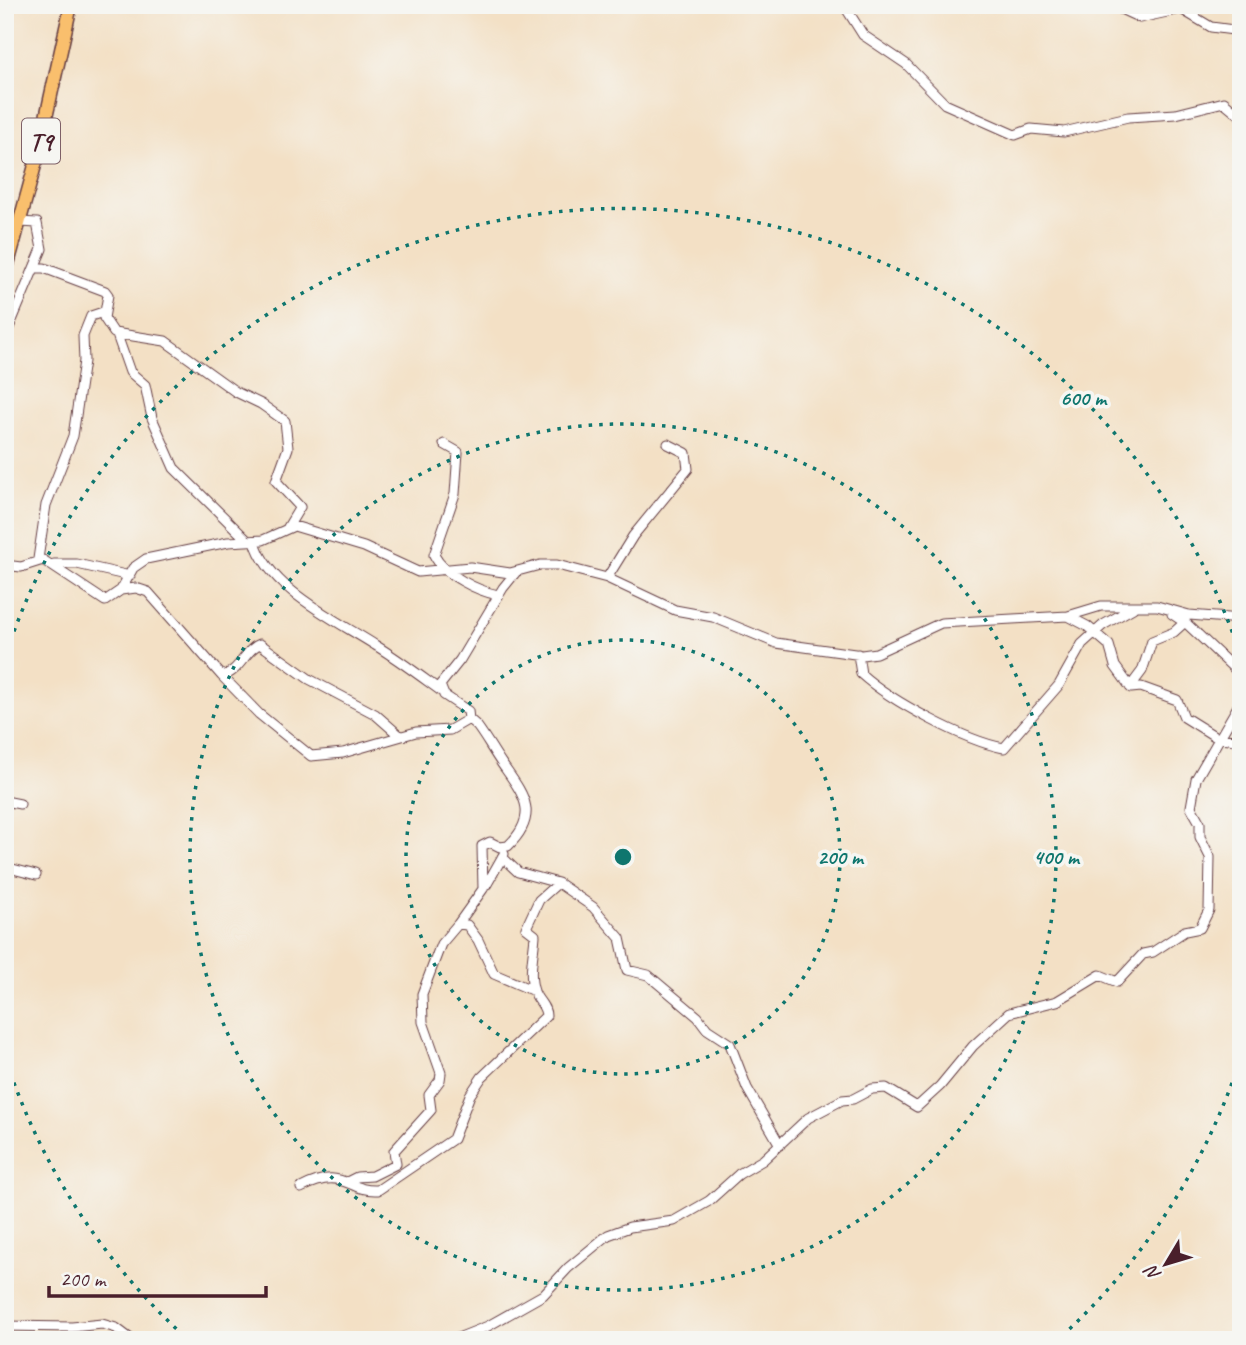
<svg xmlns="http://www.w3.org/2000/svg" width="1246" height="1345" viewBox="0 0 1246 1345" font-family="Caveat,sans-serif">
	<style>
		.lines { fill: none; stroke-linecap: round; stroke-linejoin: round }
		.minor-casing { stroke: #633c42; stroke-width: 11 }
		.highway-casing { stroke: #633c42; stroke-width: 15 }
		.minor { stroke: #fff; stroke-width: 9 }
		.highway { stroke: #f9bf6d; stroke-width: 12 }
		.ring { fill: none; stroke: #0f766e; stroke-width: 3.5; stroke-dasharray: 3.5 7 }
		.labels { text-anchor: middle; stroke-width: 7; stroke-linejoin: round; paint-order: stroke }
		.shield { fill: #f6f6f2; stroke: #7e6067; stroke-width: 2 }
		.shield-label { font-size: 26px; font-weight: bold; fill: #4a1f2b }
		.centre { fill: #0f766e; stroke: #f6f6f2; stroke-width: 3.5 }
		.ring-label { font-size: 21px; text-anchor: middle; font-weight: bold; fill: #0f766e; stroke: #f6f6f2; stroke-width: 7; stroke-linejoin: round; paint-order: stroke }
	</style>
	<rect width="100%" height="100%" fill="#f6f6f2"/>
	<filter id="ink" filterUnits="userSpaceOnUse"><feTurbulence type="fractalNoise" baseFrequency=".0143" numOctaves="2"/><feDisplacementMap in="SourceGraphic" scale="14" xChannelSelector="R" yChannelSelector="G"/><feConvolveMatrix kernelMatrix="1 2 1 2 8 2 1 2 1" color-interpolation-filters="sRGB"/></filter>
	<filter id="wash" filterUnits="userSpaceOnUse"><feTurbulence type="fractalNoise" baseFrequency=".00686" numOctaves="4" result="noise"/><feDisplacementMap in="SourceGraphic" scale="28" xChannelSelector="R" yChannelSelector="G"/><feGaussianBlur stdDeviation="1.57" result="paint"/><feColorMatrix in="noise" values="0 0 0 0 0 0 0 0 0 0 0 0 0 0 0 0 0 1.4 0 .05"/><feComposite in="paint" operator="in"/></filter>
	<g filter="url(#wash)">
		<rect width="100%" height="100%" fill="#f3e0c5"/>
	</g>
	<g filter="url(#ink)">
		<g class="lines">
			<defs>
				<path id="minor" d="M 844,5 L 863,35 L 906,64 L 945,104 L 1015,135 L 1031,129 L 1064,132 L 1128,117 L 1176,114 L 1224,102 L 1241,116
					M 1112,5 L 1140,18 L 1181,9 L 1211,27 L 1241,31
					M 36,268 L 44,268 L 105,291 L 108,295 L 104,318 L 114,333 L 165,341 L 236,392 L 261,404 L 285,421 L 288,448 L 276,481 L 300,507 L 288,527
					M 117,335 L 130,372 L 145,385 L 152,418 L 174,468 L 248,541
					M 5,337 L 42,249 L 37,223 L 20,222
					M 444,444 L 458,452 L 455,494 L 434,555 C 444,575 478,591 498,595
					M 255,541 C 267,588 338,621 375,645 C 398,659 419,675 441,691
					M 38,559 L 46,505 L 73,436 L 84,361 L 83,336 L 91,316 L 103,312
					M 54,564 L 77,564 L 130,576
					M 5,565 L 21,567 L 43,560 L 105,601 L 121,590 L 133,568 L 146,559 L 228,542 L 263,540 L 294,526 L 364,547 L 418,572 L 470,567 L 510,573 L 540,565 L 557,565 L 607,578 L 675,610 L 713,617 L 776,643 L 862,655 L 876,653 L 941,623 L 1068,616 L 1101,606 L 1157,606 L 1189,615 L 1241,619
					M 607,578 L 633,536 L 688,469 L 686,453 L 668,444
					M 121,590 L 136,588 L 148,592 L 222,676 C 240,672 245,649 260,644 L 309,679 L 375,714 L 400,736
					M 1172,614 L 1187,624 L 1241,675
					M 1068,616 L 1087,626 L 1109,645 L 1115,666 L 1131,688 L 1141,687 L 1177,700 L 1184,717 L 1216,737 L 1241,741
					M 858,654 L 861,674 C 891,701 965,741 1004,748 L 1059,685 L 1082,644 L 1103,625 L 1133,608
					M 222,676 L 259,714 L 311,756 L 343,753 L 416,732 L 450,730 L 469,719 L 477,726 C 486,738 493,751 502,764 C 523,794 541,814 508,846 L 500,847 L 490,842 L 482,846 L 483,889 L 458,924
					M 1130,687 L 1142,671 L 1152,641 L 1174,632 L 1185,622 L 1185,616
					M 469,719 L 468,711 L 444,695 L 440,685 L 460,660 L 503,588 L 516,572
					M 5,801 L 20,804
					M 502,857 L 518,872 L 558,883 L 593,907 L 620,938 L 627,970 L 648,975 L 698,1017 L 707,1029 L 730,1044 L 747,1088 L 780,1145
					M 5,867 L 36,875
					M 487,884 L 504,854
					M 349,1181 L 357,1177 L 372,1176 L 396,1164 L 394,1151 L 431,1110 L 429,1095 L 440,1080 L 441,1073 L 423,1022 L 422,994 L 441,944 L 458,924 L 467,925 L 478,940 L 494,974 L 534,991
					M 301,1188 C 344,1165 346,1192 378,1190 L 453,1139 L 470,1095 L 482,1077 L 546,1016 C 546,1005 537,1001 534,991 C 528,974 534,953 535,935 L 526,928 L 539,900 L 558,883
					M 5,1326 L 72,1327 L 102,1324 L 116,1328 L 132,1340
					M 453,1340 L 488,1326 L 543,1295 L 568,1268 L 608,1235 L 630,1227 L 674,1221 L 709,1201 L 739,1174 L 763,1160 L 808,1118 L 842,1100 L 853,1099 L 872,1089 L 886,1088 L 917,1107 L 940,1086 L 973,1046 L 1009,1013 L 1057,1001 L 1100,975 L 1117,982 L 1143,954 L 1153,952 L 1185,931 L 1200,928 L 1209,910 L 1210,857 L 1200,837 L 1200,823 L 1191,807 L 1196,779 L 1241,701"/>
				<path id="highway" d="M 5,275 L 37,158 L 71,5"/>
			</defs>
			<!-- minor casing -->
			<use href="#minor" class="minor-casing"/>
			<!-- highway casing -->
			<use href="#highway" class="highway-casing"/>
			<!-- minor -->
			<use href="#minor" class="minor"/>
			<!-- highway -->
			<use href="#highway" class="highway"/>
		</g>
	</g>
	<!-- distance rings -->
	<g class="ring">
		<circle cx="623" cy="857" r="217"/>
		<circle cx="623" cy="857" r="433"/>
		<path d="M1239 1063A650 650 0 0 1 1062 1336M184 1336A650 650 0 0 1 7 1063M7 651A650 650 0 0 1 1239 651"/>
	</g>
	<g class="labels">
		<!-- shield labels -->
		<rect class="shield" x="22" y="118.5" width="38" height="45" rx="5"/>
		<g class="shield-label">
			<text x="41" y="150">T9</text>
		</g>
	</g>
	<circle cx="623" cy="857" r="10" class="centre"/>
	<g class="ring-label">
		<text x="1083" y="405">600 m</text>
		<text x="840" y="864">200 m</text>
		<text x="1056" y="864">400 m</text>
	</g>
	<!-- margin -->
	<rect width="1246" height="1345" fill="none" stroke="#f6f6f2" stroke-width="28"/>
	<!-- north arrow -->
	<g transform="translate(1166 1264) rotate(232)" stroke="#f6f6f2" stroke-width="5" paint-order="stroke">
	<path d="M0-5L12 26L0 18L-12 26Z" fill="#4a1f2b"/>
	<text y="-10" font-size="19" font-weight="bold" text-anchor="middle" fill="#4a1f2b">N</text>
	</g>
	<!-- scale -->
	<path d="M49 1286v10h217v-10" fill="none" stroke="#4a1f2b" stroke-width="3.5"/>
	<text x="60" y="1286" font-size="21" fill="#4a1f2b" stroke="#f6f6f2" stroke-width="5" paint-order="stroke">200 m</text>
</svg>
